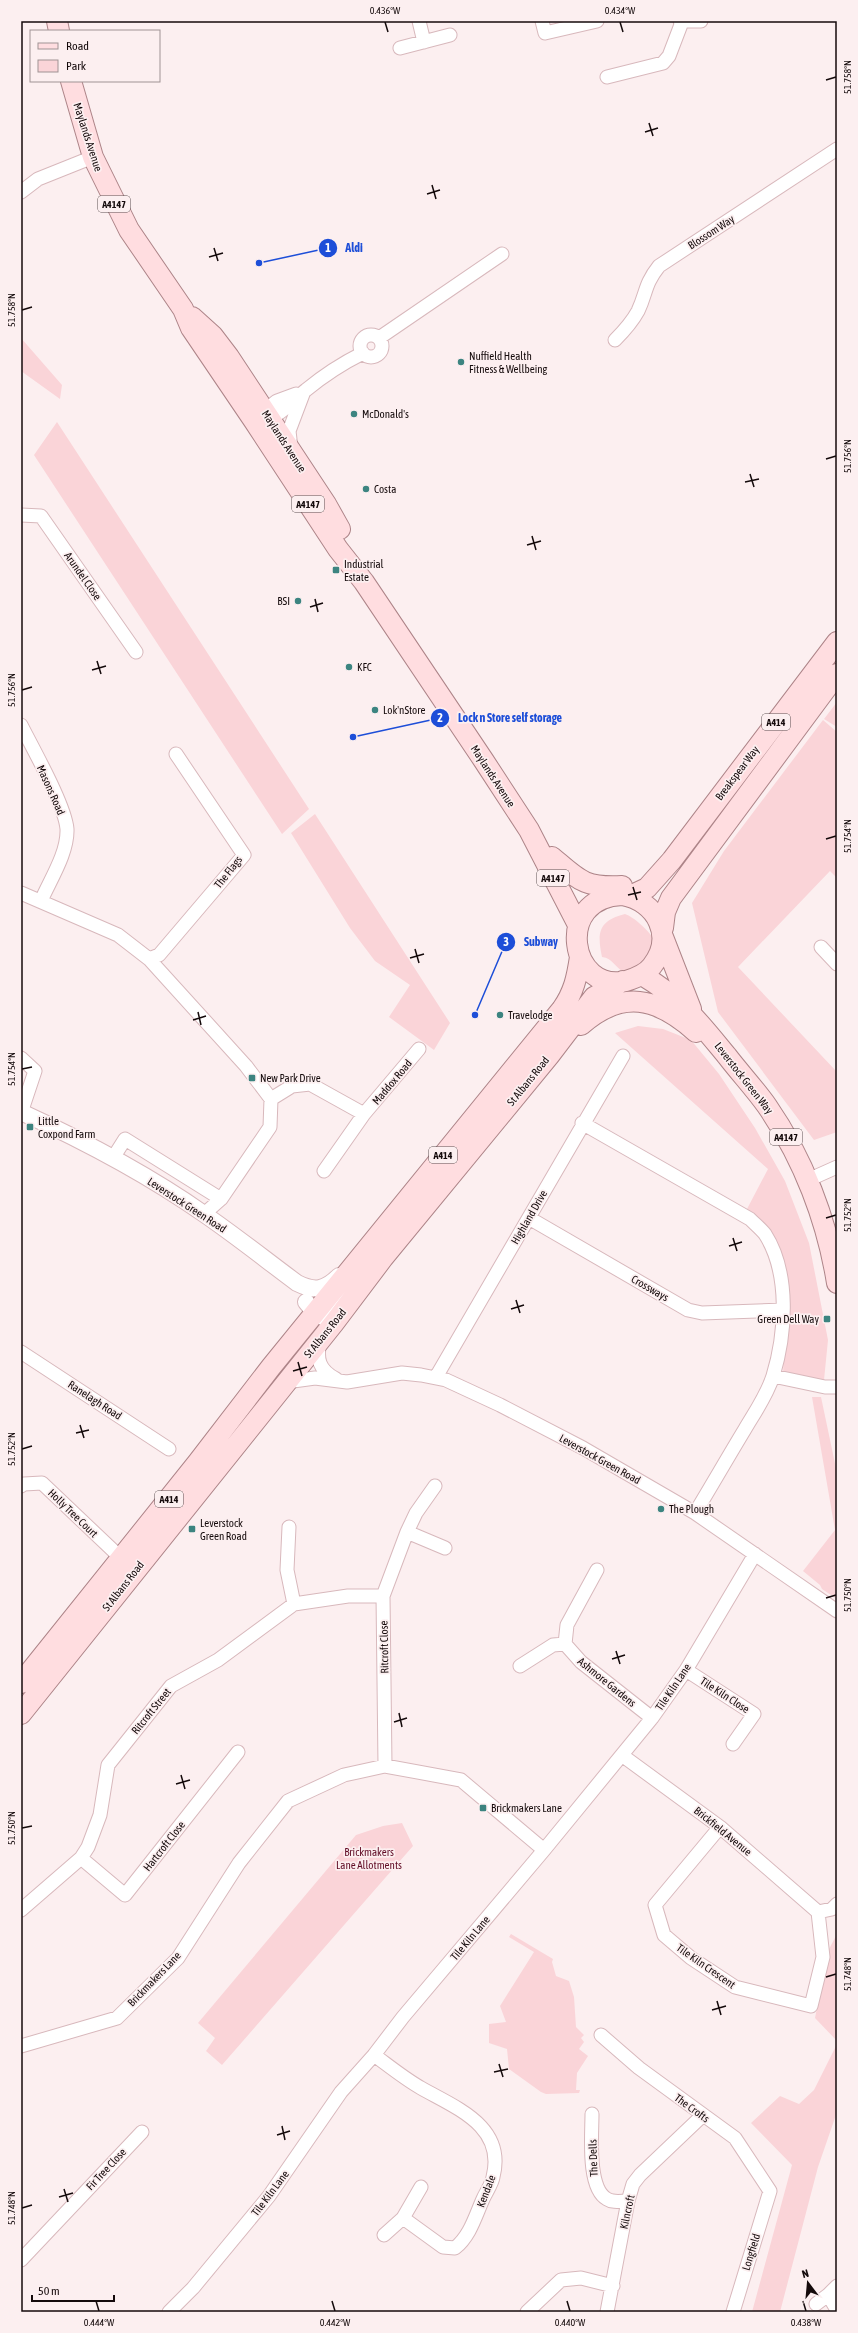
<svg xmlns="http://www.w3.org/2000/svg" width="858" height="2333" viewBox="0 0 858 2333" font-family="'Asap Condensed',sans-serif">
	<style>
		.green { fill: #fad4d8 }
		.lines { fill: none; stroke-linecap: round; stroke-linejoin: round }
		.minor-casing { stroke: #d8b8bc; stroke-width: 15 }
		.tertiary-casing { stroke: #d8b8bc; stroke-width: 18 }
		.primary-casing { stroke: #ad8488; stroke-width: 22 }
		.minor { stroke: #fff; stroke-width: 13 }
		.tertiary { stroke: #fff; stroke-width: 16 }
		.primary { stroke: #ffdde0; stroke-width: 20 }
		.ticks { fill: none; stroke: #140a0b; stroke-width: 1.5 }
		.poi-dot { fill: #3c8480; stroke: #fceff0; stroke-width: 1.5 }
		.labels { text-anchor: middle; stroke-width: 3.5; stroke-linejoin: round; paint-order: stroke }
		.shield { fill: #fceff0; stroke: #5a4f50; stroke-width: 1 }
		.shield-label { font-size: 10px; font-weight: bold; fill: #140a0b }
		.street-label { font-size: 11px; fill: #140a0b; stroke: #fceff0 }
		.poi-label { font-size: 11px; fill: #140a0b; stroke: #fceff0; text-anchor: start }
		.park-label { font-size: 11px; fill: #610c25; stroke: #fceff0 }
		.leader { fill: none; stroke: #1d4ed8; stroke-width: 1.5 }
		.callout-dot { fill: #1d4ed8; stroke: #fceff0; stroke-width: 1.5 }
		.mark-label { font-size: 12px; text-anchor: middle; font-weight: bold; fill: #fff }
		.callout-label { font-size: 12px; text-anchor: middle; font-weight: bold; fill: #1d4ed8; stroke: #fceff0; stroke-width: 3.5; stroke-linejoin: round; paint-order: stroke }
		.neatline { fill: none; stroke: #140a0b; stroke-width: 1.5 }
		.ticks-label { font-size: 10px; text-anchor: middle; fill: #140a0b }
	</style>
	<rect width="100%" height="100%" fill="#fceff0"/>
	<!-- green -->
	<path class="green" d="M 21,338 L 62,385 L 60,399 L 21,371 Z
		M 57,422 L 309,809 L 282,834 L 34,455 Z
		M 837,702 L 837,727 L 824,719 Z
		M 823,720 L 837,732 L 837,878 L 830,871 L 738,967 L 837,1072 L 837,1132 L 814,1140 L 718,1012 L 692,903 L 724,851 Z
		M 315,814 L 450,1023 L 434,1050 L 389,1017 L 410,985 L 375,961 L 350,928 L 291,833 Z
		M 625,914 C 634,917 648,930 653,938 L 647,963 L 624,972 C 615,968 613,958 602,957 C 597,933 598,921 625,914 Z
		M 638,1026 L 663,1029 L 691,1040 L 719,1074 L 755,1128 L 785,1181 L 809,1243 L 828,1340 L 824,1380 L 783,1373 L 787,1305 L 781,1251 L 756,1215 L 747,1209 L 768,1169 L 615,1033 Z
		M 812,1397 L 821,1397 L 837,1473 L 837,1599 L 822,1589 L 820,1585 L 803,1571 L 835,1530 Z
		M 402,1823 L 413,1846 L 222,2065 L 206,2051 L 215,2038 L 198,2023 L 356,1835 L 383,1826 Z
		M 511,1934 L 553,1959 L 552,1962 L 556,1976 L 569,1981 L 574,1997 L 576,2027 L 584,2035 L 581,2038 L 584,2042 L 579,2049 L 588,2056 L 577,2073 L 576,2090 L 580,2090 L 579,2093 L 546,2094 L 541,2092 L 509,2069 L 507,2049 L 489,2043 L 489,2024 L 506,2022 L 500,2006 L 534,1952 L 509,1937 Z
		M 837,1934 L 837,2041 L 815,2018 L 828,1951 Z
		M 837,2044 L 837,2112 L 818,2167 L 780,2312 L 752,2312 L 792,2165 L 751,2123 L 780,2096 L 799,2104 L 814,2090 Z"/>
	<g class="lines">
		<defs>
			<path id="minor" d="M 419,21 L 424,42
				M 542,21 L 545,33 L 597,21
				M 680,21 L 701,21
				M 400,48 L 450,35
				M 607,77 L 663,63 L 669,56 L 682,22
				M 21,192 L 38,179 L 93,157
				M360 346a11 11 0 1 1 22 0a11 11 0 1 1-22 0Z
				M 379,338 L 502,254
				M 615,340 C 624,331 632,322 638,311 C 647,292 644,285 659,266 L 837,149
				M 259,415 L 277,401 L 296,394
				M 263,421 C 281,416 292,401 306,390 C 323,376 343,363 363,353
				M 291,448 L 289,431 L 303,394
				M 21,515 L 41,516 L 136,652
				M 21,725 C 33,749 65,805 67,829 C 68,853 50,880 41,901
				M 21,893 L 118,935 L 149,959 L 246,1066 L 271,1099 L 270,1127 L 221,1199 L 204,1214
				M 821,947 L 837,964
				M 149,959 L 159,955 L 244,855 L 176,754
				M 21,1058 L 35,1071 L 21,1113
				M 271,1099 L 292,1086 L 310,1084 L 364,1114
				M 582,1123 L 750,1219 C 755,1224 761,1229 765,1234 C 790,1273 786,1333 773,1376 C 767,1395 755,1412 745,1429 C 728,1457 712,1485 695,1513
				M 113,1158 L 125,1139 L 221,1199
				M 324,1171 L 364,1114 L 419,1049
				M 808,1180 L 837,1167
				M 529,1218 L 688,1310 L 702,1313 L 783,1310
				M 320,1341 C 316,1359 319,1370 336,1379
				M 21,1352 L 169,1449
				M 773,1376 L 825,1387 L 837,1387
				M 436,1377 L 623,1056
				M 286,1382 L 315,1378 L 347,1382 L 402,1373 L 421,1375 L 446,1380 L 500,1405 L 583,1448 L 695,1513 L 837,1611
				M 21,1486 L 24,1484 L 42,1483 L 121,1558
				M 289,1527 L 287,1570 L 294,1604
				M 407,1532 L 445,1548
				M 565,1644 L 581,1662 L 652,1718
				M 520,1666 L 553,1645 L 565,1644 L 567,1625 L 597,1570
				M 686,1670 L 754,1714 L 733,1744
				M 623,1756 L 720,1827 L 818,1912
				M 385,1766 L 383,1596 L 407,1532 L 416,1513 L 435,1486
				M 720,1827 L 655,1905 L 664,1935 L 691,1958 L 735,1987 L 811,2006 L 823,1957 L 818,1912
				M 81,1858 L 125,1895 L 238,1752
				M 21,1910 L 81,1858 L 88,1847 L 100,1815 L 108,1765 L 171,1686 L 218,1660 L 294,1604 L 348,1596 L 383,1596
				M 818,1912 L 832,1909 L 837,1904
				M 601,2035 L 639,2068 L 735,2138 L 770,2191 L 733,2312
				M 21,2046 L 117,2018 L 178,1958 L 239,1863 L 288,1801 L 344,1775 L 385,1766 L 461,1780 L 544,1850
				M 374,2055 C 389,2066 405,2079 421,2088 C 456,2108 506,2126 493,2177 C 492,2184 486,2192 483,2199 C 475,2217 470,2236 455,2248 L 443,2247 L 403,2218 L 421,2187
				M 592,2114 C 592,2135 587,2188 607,2199 C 613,2203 621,2201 628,2201
				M 384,2235 L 403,2218
				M 21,2260 L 142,2132
				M 837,2286 L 828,2295 L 837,2310
				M 816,2304 L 828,2295
				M 169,2312 L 193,2288 L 269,2196 L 341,2092 L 374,2055 L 403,2017 L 544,1850 L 652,1718 L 686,1670 L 755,1554
				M 527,2312 L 561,2280 L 581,2278 L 613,2286
				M 607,2312 L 628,2201 L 633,2184 L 640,2175 L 702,2116"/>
			<path id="tertiary" d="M 21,1112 C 84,1141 147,1174 204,1214 C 236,1236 266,1260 297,1283 C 315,1292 325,1290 339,1276
				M 306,1302 L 315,1313 L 323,1317 L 331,1312 L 342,1299"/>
			<path id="primary" d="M 57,21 L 59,31
				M 71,81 L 93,157 L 129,230 L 183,309 L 191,328 L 254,421 L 338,549 L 364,582 L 484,761 L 529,830 L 578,925
				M 192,317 L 213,336 L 229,357 L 326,504 L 340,529
				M 552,857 C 579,880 584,888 622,886
				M 622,895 C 657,901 675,937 652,966 C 646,974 636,978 626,981 C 570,994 553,898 622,895 Z
				M 630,896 L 647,888 L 672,860 L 837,642
				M 663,928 L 665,912 L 671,898 L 837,674
				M 663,937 L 691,1009
				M 642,975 C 682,999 698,1021 727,1056 C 740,1073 755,1089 767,1106 C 803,1158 827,1220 837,1283
				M 581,1025 C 622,989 657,997 696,1032
				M 21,1683 L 198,1462 L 271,1367 L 562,1009 C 574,992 577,977 580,957
				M 21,1714 L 334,1323 L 383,1258 L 549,1056 L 594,997 L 623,981"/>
		</defs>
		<!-- minor casing -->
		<use href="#minor" class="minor-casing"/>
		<!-- tertiary casing -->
		<use href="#tertiary" class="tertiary-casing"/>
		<!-- primary casing -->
		<use href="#primary" class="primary-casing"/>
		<!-- minor -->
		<use href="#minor" class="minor"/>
		<!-- tertiary -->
		<use href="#tertiary" class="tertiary"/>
		<!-- primary -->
		<use href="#primary" class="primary"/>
	</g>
	<!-- ticks -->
	<path class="ticks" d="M 385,22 L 388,32M 620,22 L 623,32M 826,80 L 836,77M 649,123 L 653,136M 645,132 L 658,128M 432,185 L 436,199M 427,194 L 440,190M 214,248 L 218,261M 209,257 L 223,253M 22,310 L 32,307M 826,459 L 836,456M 750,474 L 754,487M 745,482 L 759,479M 532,536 L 536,550M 527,545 L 541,541M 315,599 L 318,612M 310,607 L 323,603M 97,661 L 101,674M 92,670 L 106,666M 22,690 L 32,687M 826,839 L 836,836M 633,887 L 637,900M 628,895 L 641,892M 415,949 L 419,963M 410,958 L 424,954M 198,1012 L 201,1025M 193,1020 L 206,1016M 22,1069 L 32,1067M 826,1218 L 836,1215M 733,1238 L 737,1251M 729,1246 L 742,1242M 516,1300 L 520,1313M 511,1309 L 524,1305M 298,1362 L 302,1376M 293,1371 L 307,1367M 80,1425 L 84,1438M 76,1433 L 89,1430M 22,1449 L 32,1446M 826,1598 L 836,1595M 616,1651 L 620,1664M 612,1659 L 625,1655M 399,1713 L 402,1727M 394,1722 L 407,1718M 181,1775 L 185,1789M 176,1784 L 190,1780M 22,1828 L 32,1826M 826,1977 L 836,1974M 717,2001 L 721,2015M 712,2010 L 726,2006M 499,2064 L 503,2077M 494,2072 L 508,2069M 282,2126 L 285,2140M 277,2135 L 290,2131M 64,2189 L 68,2202M 59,2197 L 73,2193M 22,2208 L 32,2205M 96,2301 L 99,2311M 332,2301 L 335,2311M 567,2301 L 570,2311M 803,2301 L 806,2311"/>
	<!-- markers -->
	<g class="poi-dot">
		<circle cx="461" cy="362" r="4"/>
		<circle cx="354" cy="414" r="4"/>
		<circle cx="366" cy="489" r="4"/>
		<rect x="332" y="566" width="8" height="8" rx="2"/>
		<circle cx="298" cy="601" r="4"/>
		<circle cx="349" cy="667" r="4"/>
		<circle cx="375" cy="710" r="4"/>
		<circle cx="500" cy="1015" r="4"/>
		<rect x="248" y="1074" width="8" height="8" rx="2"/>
		<rect x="26" y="1123" width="8" height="8" rx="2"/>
		<rect x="823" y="1315" width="8" height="8" rx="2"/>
		<circle cx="661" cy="1509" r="4"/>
		<rect x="188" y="1525" width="8" height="8" rx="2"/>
		<rect x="479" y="1804" width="8" height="8" rx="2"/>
	</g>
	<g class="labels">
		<!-- shield labels -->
		<g class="shield">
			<rect x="98" y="196" width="32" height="16" rx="3"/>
			<rect x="292" y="496" width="32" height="16" rx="3"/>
			<rect x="762" y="714" width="28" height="16" rx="3"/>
			<rect x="537" y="870" width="32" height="16" rx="3"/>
			<rect x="770" y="1129" width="32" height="16" rx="3"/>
			<rect x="429" y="1147" width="28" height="16" rx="3"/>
			<rect x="155" y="1491" width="28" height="16" rx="3"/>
		</g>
		<g class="shield-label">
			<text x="114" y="208">A4147</text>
			<text x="308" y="508">A4147</text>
			<text x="776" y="726">A414</text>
			<text x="553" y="882">A4147</text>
			<text x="786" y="1141">A4147</text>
			<text x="443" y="1159">A414</text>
			<text x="169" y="1503">A414</text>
		</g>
		<!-- street labels -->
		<g class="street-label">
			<text transform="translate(88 137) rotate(72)" y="4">Maylands Avenue</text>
			<text transform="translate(711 232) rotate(-33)" y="4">Blossom Way</text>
			<text transform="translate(284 441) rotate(57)" y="4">Maylands Avenue</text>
			<text transform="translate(83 576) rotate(55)" y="4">Arundel Close</text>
			<text transform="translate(737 773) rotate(-53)" y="4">Breakspear Way</text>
			<text transform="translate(493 776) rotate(57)" y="4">Maylands Avenue</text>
			<text transform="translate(51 790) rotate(66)" y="4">Masons Road</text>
			<text transform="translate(228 872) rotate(-52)" y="4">The Flags</text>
			<text transform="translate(744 1078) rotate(52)" y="4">Leverstock Green Way</text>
			<text transform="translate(528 1081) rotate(-51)" y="4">St Albans Road</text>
			<text transform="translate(392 1082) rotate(-50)" y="4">Maddox Road</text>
			<text transform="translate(187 1205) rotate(33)" y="4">Leverstock Green Road</text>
			<text transform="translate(529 1217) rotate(-60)" y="4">Highland Drive</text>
			<text transform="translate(650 1288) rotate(30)" y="4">Crossways</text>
			<text transform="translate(325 1333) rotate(-51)" y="4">St Albans Road</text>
			<text transform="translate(95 1400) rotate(33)" y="4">Ranelagh Road</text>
			<text transform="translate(600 1459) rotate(29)" y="4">Leverstock Green Road</text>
			<text transform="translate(73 1513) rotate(44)" y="4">Holly Tree Court</text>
			<text transform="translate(123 1586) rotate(-52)" y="4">St Albans Road</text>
			<text transform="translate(384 1647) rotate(-91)" y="4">Ritcroft Close</text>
			<text transform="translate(607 1682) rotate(39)" y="4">Ashmore Gardens</text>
			<text transform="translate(673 1687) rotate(-56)" y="4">Tile Kiln Lane</text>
			<text transform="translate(725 1695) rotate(33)" y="4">Tile Kiln Close</text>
			<text transform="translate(151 1711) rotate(-51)" y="4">Ritcroft Street</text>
			<text transform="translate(723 1831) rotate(39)" y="4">Brickfield Avenue</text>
			<text transform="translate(164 1846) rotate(-52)" y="4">Hartcroft Close</text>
			<text transform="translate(470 1938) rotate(-50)" y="4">Tile Kiln Lane</text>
			<text transform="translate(706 1966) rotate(35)" y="4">Tile Kiln Crescent</text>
			<text transform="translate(154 1979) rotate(-46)" y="4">Brickmakers Lane</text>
			<text transform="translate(692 2108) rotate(36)" y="4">The Crofts</text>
			<text transform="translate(593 2158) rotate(-92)" y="4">The Dells</text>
			<text transform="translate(106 2169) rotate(-47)" y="4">Fir Tree Close</text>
			<text transform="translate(486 2191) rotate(-69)" y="4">Kendale</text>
			<text transform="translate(270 2193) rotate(-53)" y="4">Tile Kiln Lane</text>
			<text transform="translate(627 2212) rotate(-78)" y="4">Kilncroft</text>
			<text transform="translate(751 2252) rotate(-73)" y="4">Longfield</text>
		</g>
		<!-- poi labels -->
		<g class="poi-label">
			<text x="469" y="360">Nuffield Health<tspan x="469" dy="13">Fitness &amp; Wellbeing</tspan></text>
			<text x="362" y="418">McDonald's</text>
			<text x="374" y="493">Costa</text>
			<text x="344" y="568">Industrial<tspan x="344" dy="13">Estate</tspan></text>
			<text x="290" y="605" text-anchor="end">BSI</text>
			<text x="357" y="671">KFC</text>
			<text x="383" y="714">Lok'nStore</text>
			<text x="508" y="1019">Travelodge</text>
			<text x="260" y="1082">New Park Drive</text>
			<text x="38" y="1125">Little<tspan x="38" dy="13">Coxpond Farm</tspan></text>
			<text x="819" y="1323" text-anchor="end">Green Dell Way</text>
			<text x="669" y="1513">The Plough</text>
			<text x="200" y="1527">Leverstock<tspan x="200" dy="13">Green Road</tspan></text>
			<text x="491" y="1812">Brickmakers Lane</text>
		</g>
		<!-- park labels -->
		<g class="park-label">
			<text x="369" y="1856">Brickmakers<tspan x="369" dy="13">Lane Allotments</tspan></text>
		</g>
	</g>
	<!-- callouts -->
	<path class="leader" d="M259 263L328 248M353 737L440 718M475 1015L506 942"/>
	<g class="callout-dot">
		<circle cx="259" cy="263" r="4"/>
		<circle cx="353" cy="737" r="4"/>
		<circle cx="475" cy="1015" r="4"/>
		<circle cx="328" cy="248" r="10"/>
		<circle cx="440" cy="718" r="10"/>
		<circle cx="506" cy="942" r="10"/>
	</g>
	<g class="mark-label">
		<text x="328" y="252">1</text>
		<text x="440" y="722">2</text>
		<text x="506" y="946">3</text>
	</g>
	<g class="callout-label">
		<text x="354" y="252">Aldi</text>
		<text x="510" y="722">Lock n Store self storage</text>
		<text x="541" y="946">Subway</text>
	</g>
	<!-- border -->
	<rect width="858" height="2333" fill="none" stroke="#fceff0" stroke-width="44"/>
	<!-- legend -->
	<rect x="30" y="30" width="130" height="52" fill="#fceff0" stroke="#9f9394"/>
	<rect x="38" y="43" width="20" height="6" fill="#ffdde0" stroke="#9f9394"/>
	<text x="66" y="50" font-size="12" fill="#140a0b">Road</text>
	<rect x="38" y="60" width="20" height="12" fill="#fad4d8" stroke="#9f9394"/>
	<text x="66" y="70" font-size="12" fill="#140a0b">Park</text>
	<!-- north arrow -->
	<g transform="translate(808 2283) rotate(344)" stroke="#fceff0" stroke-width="3" paint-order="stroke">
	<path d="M0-3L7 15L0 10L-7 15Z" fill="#140a0b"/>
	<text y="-6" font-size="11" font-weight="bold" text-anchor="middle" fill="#140a0b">N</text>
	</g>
	<!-- scale -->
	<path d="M32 2295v6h82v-6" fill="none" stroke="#140a0b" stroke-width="2"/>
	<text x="38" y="2295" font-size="12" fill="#140a0b" stroke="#fceff0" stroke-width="3" paint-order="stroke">50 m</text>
	<rect x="22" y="22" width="814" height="2289" class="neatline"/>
	<g class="ticks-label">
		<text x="385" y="14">0.436°W</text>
		<text x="620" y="14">0.434°W</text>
		<text transform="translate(847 77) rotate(-90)" y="4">51.758°N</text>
		<text transform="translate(11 310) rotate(-90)" y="4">51.758°N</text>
		<text transform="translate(847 456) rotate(-90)" y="4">51.756°N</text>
		<text transform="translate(11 690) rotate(-90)" y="4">51.756°N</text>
		<text transform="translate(847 836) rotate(-90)" y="4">51.754°N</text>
		<text transform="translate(11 1069) rotate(-90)" y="4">51.754°N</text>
		<text transform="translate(847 1215) rotate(-90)" y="4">51.752°N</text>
		<text transform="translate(11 1449) rotate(-90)" y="4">51.752°N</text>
		<text transform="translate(847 1595) rotate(-90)" y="4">51.750°N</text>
		<text transform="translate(11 1828) rotate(-90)" y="4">51.750°N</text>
		<text transform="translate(847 1974) rotate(-90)" y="4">51.748°N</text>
		<text transform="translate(11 2208) rotate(-90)" y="4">51.748°N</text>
		<text x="99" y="2326">0.444°W</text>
		<text x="335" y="2326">0.442°W</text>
		<text x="570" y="2326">0.440°W</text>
		<text x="806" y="2326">0.438°W</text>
	</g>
</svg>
